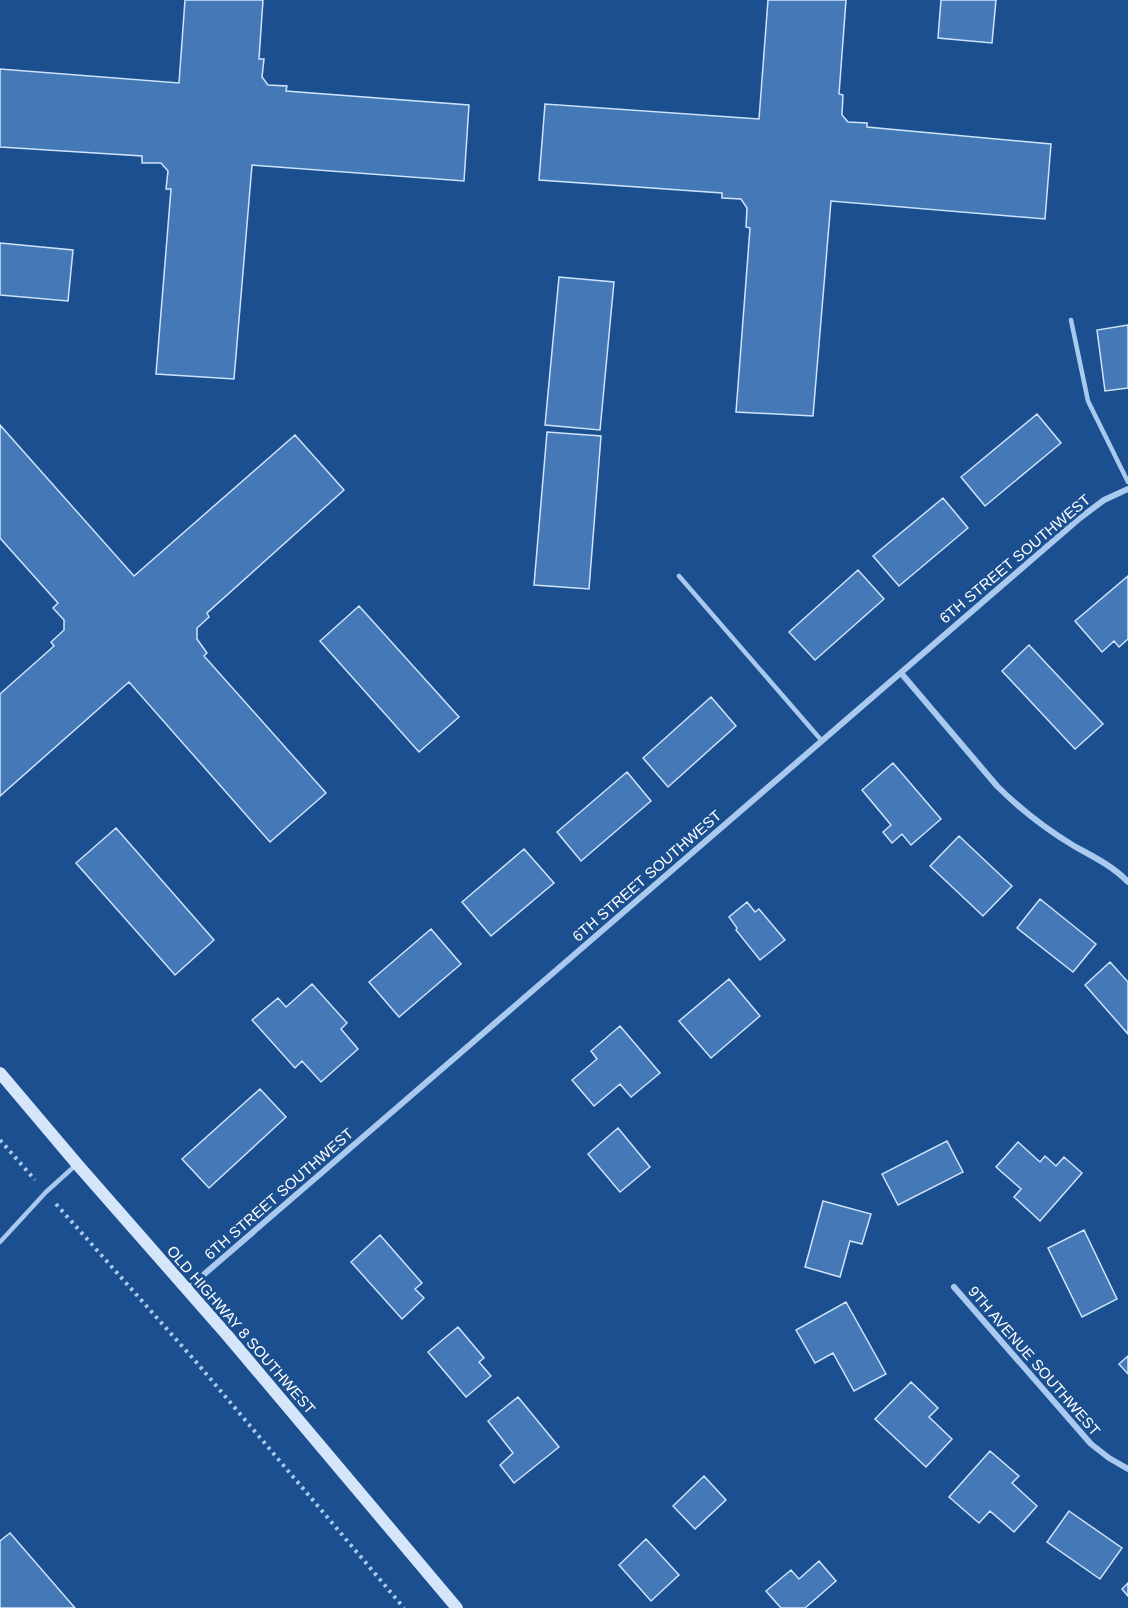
<svg xmlns="http://www.w3.org/2000/svg" width="1128" height="1608" viewBox="0 0 1128 1608" font-family="Arial,sans-serif">
	<style>
		.building { fill: #4478b7; stroke: #cfe3fa; stroke-width: 1.5 }
		.lines { fill: none; stroke-linecap: round; stroke-linejoin: round }
		.path { stroke: #a9c9ee; stroke-width: 4; stroke-dasharray: 3 4.5; stroke-linecap: butt }
		.lane { stroke: #a9c9ee; stroke-width: 4.5 }
		.street { stroke: #a9c9ee; stroke-width: 6 }
		.secondary { stroke: #d6e6fa; stroke-width: 12 }
		.labels { text-anchor: middle; stroke-width: 6; stroke-linejoin: round; paint-order: stroke }
		.street-label { font-size: 15px; fill: #fff; stroke: #1b4f8f }
	</style>
	<rect width="100%" height="100%" fill="#1b4f8f"/>
	<!-- building -->
	<path class="building" d="M 185,0 L 263,0 L 259,59 L 264,59 L 262,77 L 268,85 L 287,86 L 286,91 L 469,105 L 464,181 L 252,165 L 234,379 L 156,374 L 171,189 L 166,189 L 168,171 L 161,163 L 142,163 L 142,156 L 0,147 L 0,69 L 179,83 Z
		M 768,0 L 846,0 L 839,94 L 843,95 L 842,115 L 848,122 L 867,123 L 867,127 L 1051,144 L 1045,219 L 831,201 L 813,416 L 736,412 L 750,228 L 746,227 L 747,208 L 741,199 L 722,198 L 722,193 L 539,180 L 545,104 L 759,119 Z
		M 941,0 L 996,0 L 992,43 L 938,38 Z
		M 0,243 L 73,250 L 68,301 L 0,295 Z
		M 559,277 L 614,282 L 600,430 L 545,425 Z
		M 1128,325 L 1128,388 L 1105,391 L 1097,330 Z
		M 1037,414 L 1061,443 L 985,506 L 961,477 Z
		M 0,425 L 134,576 L 295,435 L 344,490 L 207,613 L 209,617 L 197,628 L 197,639 L 207,653 L 204,656 L 326,793 L 270,842 L 129,682 L 0,796 L 0,694 L 54,646 L 51,642 L 64,630 L 64,620 L 53,608 L 58,603 L 0,538 Z
		M 547,432 L 601,436 L 589,589 L 534,585 Z
		M 943,498 L 968,528 L 899,586 L 873,556 Z
		M 858,570 L 884,599 L 815,660 L 789,632 Z
		M 1128,576 L 1128,639 L 1119,647 L 1114,641 L 1102,652 L 1075,621 Z
		M 359,606 L 459,717 L 419,752 L 320,641 Z
		M 1029,645 L 1103,724 L 1075,749 L 1002,671 Z
		M 711,697 L 736,726 L 668,787 L 643,758 Z
		M 893,763 L 941,819 L 911,845 L 902,834 L 892,843 L 883,832 L 891,825 L 862,790 Z
		M 627,772 L 651,801 L 581,861 L 557,832 Z
		M 116,828 L 214,940 L 175,975 L 76,863 Z
		M 959,836 L 1012,886 L 983,916 L 930,866 Z
		M 524,849 L 554,883 L 491,936 L 462,902 Z
		M 1040,899 L 1096,944 L 1073,972 L 1017,928 Z
		M 747,902 L 755,912 L 759,909 L 785,940 L 760,960 L 736,930 L 737,928 L 729,917 Z
		M 431,929 L 461,964 L 399,1017 L 369,982 Z
		M 1110,962 L 1128,982 L 1128,1034 L 1085,985 Z
		M 729,979 L 760,1016 L 711,1058 L 679,1021 Z
		M 312,984 L 347,1023 L 341,1029 L 358,1049 L 321,1082 L 302,1061 L 295,1068 L 252,1020 L 278,998 L 286,1007 Z
		M 620,1026 L 660,1073 L 631,1097 L 620,1084 L 594,1106 L 572,1080 L 597,1059 L 591,1051 Z
		M 260,1089 L 286,1117 L 209,1188 L 182,1159 Z
		M 618,1128 L 650,1167 L 620,1192 L 588,1154 Z
		M 947,1141 L 963,1172 L 898,1205 L 882,1174 Z
		M 1018,1142 L 1040,1162 L 1045,1156 L 1056,1166 L 1064,1157 L 1082,1173 L 1040,1221 L 1014,1197 L 1021,1189 L 996,1167 Z
		M 823,1201 L 871,1214 L 862,1244 L 850,1241 L 840,1277 L 805,1267 Z
		M 1084,1230 L 1117,1299 L 1082,1317 L 1048,1248 Z
		M 380,1235 L 422,1283 L 415,1289 L 424,1298 L 402,1319 L 351,1262 Z
		M 846,1302 L 886,1374 L 854,1391 L 833,1353 L 815,1363 L 796,1330 Z
		M 458,1327 L 484,1358 L 479,1362 L 491,1376 L 466,1397 L 428,1352 Z
		M 1128,1356 L 1128,1374 L 1119,1364 Z
		M 911,1382 L 938,1408 L 929,1417 L 952,1439 L 926,1467 L 875,1419 Z
		M 518,1397 L 559,1447 L 514,1483 L 500,1465 L 513,1453 L 488,1421 Z
		M 990,1451 L 1019,1476 L 1012,1483 L 1037,1506 L 1014,1532 L 990,1511 L 979,1523 L 949,1497 Z
		M 704,1476 L 726,1500 L 695,1529 L 673,1506 Z
		M 1069,1511 L 1122,1548 L 1100,1579 L 1047,1542 Z
		M 10,1533 L 75,1608 L 0,1608 L 0,1541 Z
		M 646,1539 L 679,1575 L 651,1601 L 619,1565 Z
		M 819,1561 L 836,1581 L 805,1608 L 781,1608 L 766,1591 L 791,1570 L 799,1579 Z
		M 1128,1583 L 1128,1596 L 1122,1589 Z"/>
	<g class="lines">
		<!-- path -->
		<path class="path" d="M 0,1140 L 35,1180
			M 56,1204 L 197,1363 L 404,1608"/>
		<!-- lane -->
		<path class="lane" d="M 1071,320 L 1088,401 L 1128,482
			M 679,576 L 822,741
			M 0,1242 L 46,1192 L 77,1164"/>
		<!-- street -->
		<path class="street" d="M 901,673 L 997,786 C 1020,809 1046,829 1074,846 C 1092,856 1113,866 1128,882
			M 954,1287 L 1091,1444 L 1109,1458 L 1128,1469
			M 187,1289 L 1080,518 L 1104,500 L 1128,489"/>
		<!-- secondary -->
		<path class="secondary" d="M 0,1073 L 77,1164 L 227,1335 L 457,1608"/>
	</g>
	<g class="labels">
		<!-- street labels -->
		<g class="street-label">
			<text transform="translate(1015 559) rotate(-40)" y="5">6TH STREET SOUTHWEST</text>
			<text transform="translate(647 876) rotate(-41)" y="5">6TH STREET SOUTHWEST</text>
			<text transform="translate(279 1194) rotate(-41)" y="5">6TH STREET SOUTHWEST</text>
			<text transform="translate(241 1330) rotate(49)" y="5">OLD HIGHWAY 8 SOUTHWEST</text>
			<text transform="translate(1034 1361) rotate(49)" y="5">9TH AVENUE SOUTHWEST</text>
		</g>
	</g>
</svg>
